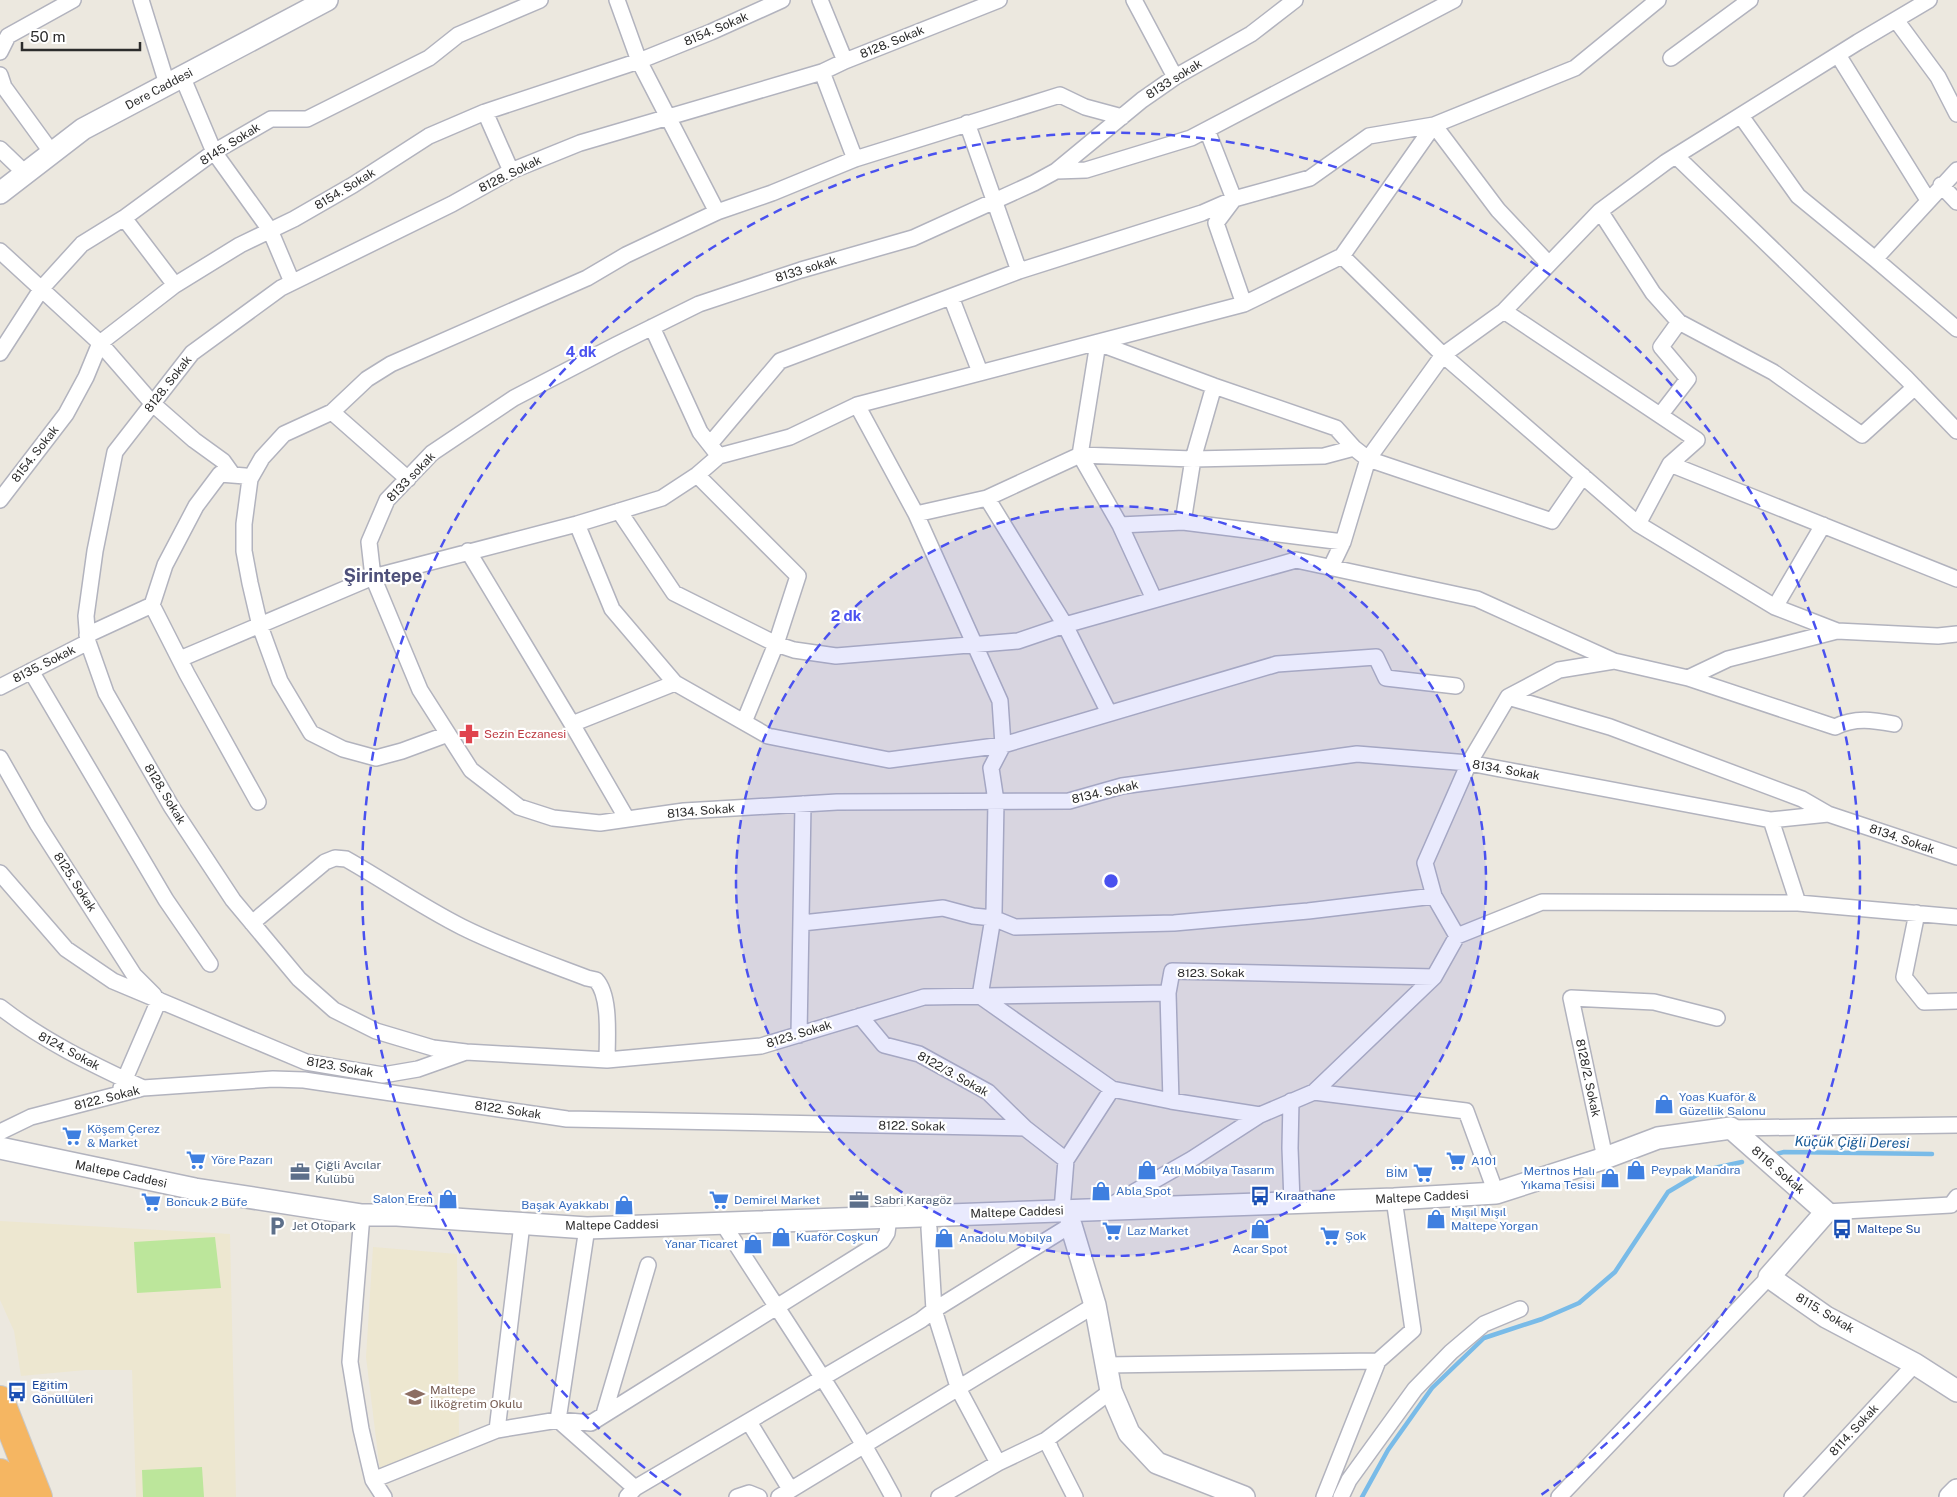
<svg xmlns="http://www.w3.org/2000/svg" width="1957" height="1497" viewBox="0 0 1957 1497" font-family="'Public Sans',sans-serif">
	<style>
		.education { fill: #ede7d0 }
		.pitch { fill: #bce69b }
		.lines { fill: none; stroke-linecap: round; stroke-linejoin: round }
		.stream { stroke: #79bbe8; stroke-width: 4.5 }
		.street-casing { stroke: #b2b3be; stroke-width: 18 }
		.secondary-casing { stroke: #b2b3be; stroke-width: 24 }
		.highway-casing { stroke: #c8c8c8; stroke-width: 30 }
		.street { stroke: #fff; stroke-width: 15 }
		.secondary { stroke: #fff; stroke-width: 21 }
		.highway { stroke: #f5b662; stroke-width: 28 }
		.ring { fill: none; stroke: #4951ef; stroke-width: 2.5; stroke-dasharray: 9 6 }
		.labels { text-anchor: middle; stroke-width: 4.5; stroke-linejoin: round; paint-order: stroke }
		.street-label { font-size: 12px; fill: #2c2c2c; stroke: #fff }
		.health-label { font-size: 12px; fill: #be3a42; stroke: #fff; text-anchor: start }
		.shop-label { font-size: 12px; fill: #366cbe; stroke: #fff; text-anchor: start }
		.service-label { font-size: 12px; fill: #4e5e75; stroke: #fff; text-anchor: start }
		.transit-label { font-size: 12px; fill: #164399; stroke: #fff; text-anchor: start }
		.education-label { font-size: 12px; fill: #785e54; stroke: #fff; text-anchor: start }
		.water-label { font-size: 14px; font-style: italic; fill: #165896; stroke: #fff }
		.district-label { font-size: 18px; font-weight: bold; fill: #4e507a; stroke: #fff }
		.centre { fill: #4951ef; stroke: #fff; stroke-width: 2.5 }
		.ring-label { font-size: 15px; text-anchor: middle; font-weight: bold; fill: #4951ef; stroke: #fff; stroke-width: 4.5; stroke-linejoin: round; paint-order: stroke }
	</style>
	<rect width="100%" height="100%" fill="#ece8df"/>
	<!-- education -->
	<path class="education" d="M 0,1221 L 230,1234 L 236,1497 L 136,1497 L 132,1370 L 86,1370 L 21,1376 L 14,1331 L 0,1300 Z
		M 373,1247 L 457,1254 L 459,1436 L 380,1471 L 366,1357 Z"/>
	<!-- pitch -->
	<path class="pitch" d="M 215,1237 L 221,1288 L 137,1293 L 134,1242 Z
		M 202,1467 L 204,1497 L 143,1497 L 142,1470 Z"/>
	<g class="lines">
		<!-- stream -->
		<path class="stream" d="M 1772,1155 L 1784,1152 L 1932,1154
			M 1362,1497 L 1388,1450 L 1432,1388 L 1484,1338 L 1542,1319 L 1579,1303 L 1615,1272 L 1668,1192 L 1705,1170 L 1742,1162"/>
		<defs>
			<path id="street" d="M 141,0 L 167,84
				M 617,0 L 639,61 L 717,212
				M 820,0 L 845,61
				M 1134,0 L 1175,77
				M 1295,0 L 1251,34 L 1175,77 L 1142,100 L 1056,171 L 1034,183 L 913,238 L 801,270 L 699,304 L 616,345 L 514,398 L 432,453 L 387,500 L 369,542 L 373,577 L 420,690 L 471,770 L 519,807 L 553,818 L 600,823 L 684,811 L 837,802 L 1069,801 L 1122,786 L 1357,754 L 1469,763 L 1771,820 L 1828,814 L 1957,857
				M 1896,20 L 1938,77 L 1957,114
				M 0,52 L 8,36 L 73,0
				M 1838,55 L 1928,200
				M 1671,58 L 1750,0
				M 822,72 L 855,159
				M 0,75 L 4,87 L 52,153
				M 182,76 L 214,152 L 270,230 L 292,282
				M 485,112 L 511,171
				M 1741,116 L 1798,196 L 1875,259 L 1957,329
				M 967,123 L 1019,271
				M 0,149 L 25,173
				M 1676,156 L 1906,378 L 1957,431
				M 1056,171 L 1086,170 L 1191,138 L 1454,0
				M 1941,185 L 1957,202
				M 1600,211 L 1653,293 L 1679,322 L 1773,372 L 1862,435 L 1915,387
				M 124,218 L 175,285
				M 0,251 L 100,343 L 153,404 L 194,440 L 223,461 L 233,475
				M 1342,256 L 1443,355 L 1504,311 L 1600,211 L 1666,162 L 1858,42 L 1929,0
				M 1875,259 L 1957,170
				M 951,297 L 980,372
				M 1244,304 L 1216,223 L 1234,199 L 1310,178 L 1369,136 L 1434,125 L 1498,210 L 1549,264
				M 1504,311 L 1697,440 L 1670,464 L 1638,524
				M 652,327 L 700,432 L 715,451
				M 0,353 L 42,288 L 82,244 L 124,218 L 214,152 L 271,119 L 307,119 L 429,58 L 458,35 L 540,0
				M 857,405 L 916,514 L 1000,701 L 1003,745 L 991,768 L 996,801 L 994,912 L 980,996 L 1112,1089 L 1066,1160 L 1062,1210
				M 332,412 L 408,479
				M 1661,414 L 1688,379 L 1661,347 L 1679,322
				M 710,444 L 780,361 L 1019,271 L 1202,213 L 1234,199 L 1207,130
				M 1670,464 L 1957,579
				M 697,475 L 798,576 L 776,644 L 744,722
				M 250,479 L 245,476 L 220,474 L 196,506 L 165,565 L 152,605 L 187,674 L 258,802
				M 987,498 L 1065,625 L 1109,713
				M 0,500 L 66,414 L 86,377 L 100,343 L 175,285 L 240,245 L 294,219 L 353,185 L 429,136 L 485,112 L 639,61 L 711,32 L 782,0
				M 619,511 L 674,593 L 776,644 L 794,650 L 836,656 L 1018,641 L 1065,625 L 1296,560 L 1477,599 L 1614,661
				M 916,514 L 987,498 L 1080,455 L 1193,459 L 1324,456 L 1354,448
				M 1183,522 L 1193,459 L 1214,386
				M 577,524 L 612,609 L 675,683 L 768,736 L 889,760 L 1003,745 L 1277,664 L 1376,657 L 1386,678 L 1456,686
				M 1120,525 L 1183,522 L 1343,542
				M 468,551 L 572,724 L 627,819
				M 1331,567 L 1343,542 L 1368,459 L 1443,355 L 1638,524 L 1775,607 L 1837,631 L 1938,636 L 1957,634
				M 1154,599 L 1120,525 L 1080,455 L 1098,343 L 1214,386 L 1336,428 L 1354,448 L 1368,459 L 1552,521 L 1583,476
				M 1775,607 L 1823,525
				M 87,635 L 152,605
				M 180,659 L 373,577 L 577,524 L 662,498 L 697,475 L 719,456 L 790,437 L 857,405 L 1244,304 L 1342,256 L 1434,125 L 1575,68 L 1658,0
				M 31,671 L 166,900 L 210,964
				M 1688,678 L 1835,727 C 1855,717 1873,720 1894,724
				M 0,687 L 88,642
				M 1508,697 L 1610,727 L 1802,799 L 1828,814
				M 572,724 L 675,683
				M 448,734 L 402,751 L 376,758 L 343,749 L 311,733 L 280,681 L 260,626 L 250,583 L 244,551 L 244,524 L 250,479 L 262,458 L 284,434 L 332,412 L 367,379 L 391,364 L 587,278 L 626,255 L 717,212 L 772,193 L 855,159 L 1060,95 L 1085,107 L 1122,117
				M 0,758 L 38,825 L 134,975 L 154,995
				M 1771,820 L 1798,903
				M 0,873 L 66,949 L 113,981 L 306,1062 L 383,1075 L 418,1069 L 466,1052 L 607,1060 L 761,1046 L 924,997 L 1168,993 L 1172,971 L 1434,977
				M 1917,913 L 1904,977 L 1924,1002 L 1957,1001
				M 252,923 L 325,862 L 335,858 L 346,859 C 385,881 422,907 462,927 C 502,947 545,962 587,978 L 596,980 C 611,996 607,1039 607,1060
				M 802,923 L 943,908 L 973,916 L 993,918 L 1015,927 L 1174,923 L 1308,911 L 1434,896
				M 1457,936 L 1542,902 L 1798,903 L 1957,917
				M 1168,993 L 1171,1101
				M 0,1007 C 45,1042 92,1064 143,1088
				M 860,1016 L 884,1045 L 919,1054 L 988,1092 L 1025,1128 L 1066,1160
				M 799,1035 L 803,804
				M 466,1052 L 433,1048 L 376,1031 L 334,1010 L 299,979 L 233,900 L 171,806 L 106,693 L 88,642 L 86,616 L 95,551 L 115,452 L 192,353 L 281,288 L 452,204 L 511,171 L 580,143 L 822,72 L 845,61 L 999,0
				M 121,1088 L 159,1000
				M 1112,1089 L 1171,1101 L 1260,1115
				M 1314,1092 L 1466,1111 L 1496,1193
				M 1291,1101 L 1290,1148 L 1292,1202
				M 1731,1128 L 1957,1125
				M 0,1132 L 31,1117 L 143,1088 L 273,1079 L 304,1080 L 567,1119 L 1025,1128
				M 1605,1158 L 1571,998 L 1654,1002 L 1717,1018
				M 1106,1208 L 1192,1159 L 1260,1115 L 1314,1092 L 1434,977 L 1457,936 L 1434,896 L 1425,863 L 1469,763 L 1508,697 L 1559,670 L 1614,661 L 1688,678 L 1728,659 L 1837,631
				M 1826,1212 L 1951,1205 L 1957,1197
				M 362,1215 L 350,1362 L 361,1429 L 373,1480 L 384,1497
				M 722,1222 C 780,1314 842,1402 893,1497
				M 587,1228 L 558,1420 L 635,1488 L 627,1497
				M 929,1228 L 934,1310 L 959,1390 L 998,1463
				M 1106,1365 L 1378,1361 L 1413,1330 L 1394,1199
				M 604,1414 L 648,1265
				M 749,1422 L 790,1489
				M 497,1430 L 522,1224
				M 1050,1447 L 1046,1440 L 1111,1391
				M 373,1480 L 497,1430 L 558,1420 L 591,1423 L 882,1241 L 887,1233 L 889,1217
				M 635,1488 L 921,1320 L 934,1310 L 1071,1225
				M 737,1497 L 749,1493 L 759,1497
				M 779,1497 L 1095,1305
				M 939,1497 L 998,1463 L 1046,1440 L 1075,1497
				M 1324,1497 L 1378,1361
				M 1341,1497 L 1349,1480 L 1415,1389 L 1451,1352 L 1484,1324 L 1520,1309
				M 1559,1497 L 1769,1277
				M 1792,1497 L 1915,1364"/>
			<path id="secondary" d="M 0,193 L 83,129 L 327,0
				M 0,1148 L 195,1189 L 362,1215 L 397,1215 L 587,1228 L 1394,1199 L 1496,1193 L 1605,1158 L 1658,1138 L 1731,1128 L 1826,1212 L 1769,1277 L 1826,1317 L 1915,1364 L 1957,1391
				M 1071,1225 L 1095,1305 L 1111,1391 L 1129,1433 L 1157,1463 L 1244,1497
				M 1950,1497 L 1957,1490"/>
			<path id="highway" d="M 0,1400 L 38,1497
				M 0,1473 L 9,1497"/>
		</defs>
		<!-- street casing -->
		<use href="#street" class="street-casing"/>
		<!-- secondary casing -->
		<use href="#secondary" class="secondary-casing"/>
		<!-- highway casing -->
		<use href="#highway" class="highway-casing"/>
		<!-- street -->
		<use href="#street" class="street"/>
		<!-- secondary -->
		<use href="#secondary" class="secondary"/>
		<!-- highway -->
		<use href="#highway" class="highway"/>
	</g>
	<!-- distance rings -->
	<circle cx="1111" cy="881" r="375" fill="#4951ef" fill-opacity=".12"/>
	<g class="ring">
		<circle cx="1111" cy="881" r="375"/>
		<path d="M681 1495A749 749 0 1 1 1541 1495"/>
	</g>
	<!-- icons -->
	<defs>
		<symbol id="pharmacy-bare" viewBox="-9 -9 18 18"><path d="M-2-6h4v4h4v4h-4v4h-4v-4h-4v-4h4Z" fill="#e0444e" stroke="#fff" stroke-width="2.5" paint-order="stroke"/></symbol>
		<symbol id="shop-bare" viewBox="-9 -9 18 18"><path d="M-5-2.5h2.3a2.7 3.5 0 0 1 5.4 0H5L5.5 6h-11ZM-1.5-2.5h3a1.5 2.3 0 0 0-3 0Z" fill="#3f7fe0" stroke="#fff" stroke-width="2.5" paint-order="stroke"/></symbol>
		<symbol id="supermarket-bare" viewBox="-9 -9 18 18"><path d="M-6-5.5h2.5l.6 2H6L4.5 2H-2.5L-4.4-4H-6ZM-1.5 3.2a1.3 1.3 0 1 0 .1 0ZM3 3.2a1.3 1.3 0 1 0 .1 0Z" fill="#3f7fe0" stroke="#fff" stroke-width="2.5" paint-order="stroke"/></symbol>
		<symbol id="office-bare" viewBox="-9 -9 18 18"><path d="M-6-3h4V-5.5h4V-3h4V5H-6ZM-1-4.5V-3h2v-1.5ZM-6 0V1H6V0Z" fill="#5c6f8a" stroke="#fff" stroke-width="2.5" paint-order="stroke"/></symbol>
		<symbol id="bus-bare" viewBox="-9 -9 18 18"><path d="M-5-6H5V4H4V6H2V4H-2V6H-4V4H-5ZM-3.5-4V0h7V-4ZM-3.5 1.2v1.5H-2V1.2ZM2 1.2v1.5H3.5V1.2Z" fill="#1a4fb4" stroke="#fff" stroke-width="2.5" paint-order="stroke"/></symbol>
		<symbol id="parking-bare" viewBox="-9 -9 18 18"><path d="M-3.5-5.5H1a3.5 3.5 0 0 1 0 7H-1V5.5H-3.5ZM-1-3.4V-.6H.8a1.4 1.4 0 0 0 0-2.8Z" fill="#5c6f8a" stroke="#fff" stroke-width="2.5" paint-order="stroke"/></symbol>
		<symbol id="school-bare" viewBox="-9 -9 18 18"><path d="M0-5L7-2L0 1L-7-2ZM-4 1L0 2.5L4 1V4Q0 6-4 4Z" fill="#8d6e63" stroke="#fff" stroke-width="2.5" paint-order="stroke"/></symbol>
	</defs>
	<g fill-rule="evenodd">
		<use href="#pharmacy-bare" x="455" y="720" width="28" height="28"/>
		<use href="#shop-bare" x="1650" y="1090" width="28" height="28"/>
		<use href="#supermarket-bare" x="58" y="1122" width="28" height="28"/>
		<use href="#supermarket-bare" x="182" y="1146" width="28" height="28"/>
		<use href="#supermarket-bare" x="1442" y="1147" width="28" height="28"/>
		<use href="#shop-bare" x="1133" y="1156" width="28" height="28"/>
		<use href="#shop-bare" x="1622" y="1156" width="28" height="28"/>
		<use href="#office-bare" x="286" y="1158" width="28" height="28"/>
		<use href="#supermarket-bare" x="1409" y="1159" width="28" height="28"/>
		<use href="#shop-bare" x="1596" y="1164" width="28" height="28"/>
		<use href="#shop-bare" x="1087" y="1177" width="28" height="28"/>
		<use href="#bus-bare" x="1246" y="1182" width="28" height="28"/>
		<use href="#shop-bare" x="434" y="1185" width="28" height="28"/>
		<use href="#supermarket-bare" x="705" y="1186" width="28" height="28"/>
		<use href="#office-bare" x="845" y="1186" width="28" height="28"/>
		<use href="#supermarket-bare" x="137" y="1188" width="28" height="28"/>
		<use href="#shop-bare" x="610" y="1191" width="28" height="28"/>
		<use href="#shop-bare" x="1422" y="1205" width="28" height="28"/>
		<use href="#parking-bare" x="263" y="1212" width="28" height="28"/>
		<use href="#shop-bare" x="1246" y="1215" width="28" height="28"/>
		<use href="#bus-bare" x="1828" y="1215" width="28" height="28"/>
		<use href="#supermarket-bare" x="1098" y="1217" width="28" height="28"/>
		<use href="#supermarket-bare" x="1316" y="1222" width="28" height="28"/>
		<use href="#shop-bare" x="767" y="1223" width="28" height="28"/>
		<use href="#shop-bare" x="930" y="1224" width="28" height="28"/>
		<use href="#shop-bare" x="739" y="1230" width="28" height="28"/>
		<use href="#bus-bare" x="3" y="1378" width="28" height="28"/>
		<use href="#school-bare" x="401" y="1383" width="28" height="28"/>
	</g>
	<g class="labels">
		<!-- street labels -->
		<g class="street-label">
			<text transform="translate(716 29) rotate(-23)" y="4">8154. Sokak</text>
			<text transform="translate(892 42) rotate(-22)" y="4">8128. Sokak</text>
			<text transform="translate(1174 79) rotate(-32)" y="4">8133 sokak</text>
			<text transform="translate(159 89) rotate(-28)" y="4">Dere Caddesi</text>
			<text transform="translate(230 144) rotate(-32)" y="4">8145. Sokak</text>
			<text transform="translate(510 174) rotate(-26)" y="4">8128. Sokak</text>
			<text transform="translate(345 189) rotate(-31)" y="4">8154. Sokak</text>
			<text transform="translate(806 269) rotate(-17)" y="4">8133 sokak</text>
			<text transform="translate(168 384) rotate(-52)" y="4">8128. Sokak</text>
			<text transform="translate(35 454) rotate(-52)" y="4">8154. Sokak</text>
			<text transform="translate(411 477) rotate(-46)" y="4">8133 sokak</text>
			<text transform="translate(44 664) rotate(-27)" y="4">8135. Sokak</text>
			<text transform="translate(1506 770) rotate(10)" y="4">8134. Sokak</text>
			<text transform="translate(1105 792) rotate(-13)" y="4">8134. Sokak</text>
			<text transform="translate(165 794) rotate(59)" y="4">8128. Sokak</text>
			<text transform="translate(701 811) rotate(-5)" y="4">8134. Sokak</text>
			<text transform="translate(1902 839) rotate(19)" y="4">8134. Sokak</text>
			<text transform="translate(75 882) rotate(57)" y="4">8125. Sokak</text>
			<text x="1211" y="977">8123. Sokak</text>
			<text transform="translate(799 1034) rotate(-17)" y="4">8123. Sokak</text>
			<text transform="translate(69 1051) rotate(28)" y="4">8124. Sokak</text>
			<text transform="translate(340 1067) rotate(10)" y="4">8123. Sokak</text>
			<text transform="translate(953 1074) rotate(29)" y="4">8122/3. Sokak</text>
			<text transform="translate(1588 1078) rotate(78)" y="4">8128/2. Sokak</text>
			<text transform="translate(107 1098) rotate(-14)" y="4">8122. Sokak</text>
			<text transform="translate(508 1110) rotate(8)" y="4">8122. Sokak</text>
			<text transform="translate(912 1126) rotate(1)" y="4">8122. Sokak</text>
			<text transform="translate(1778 1170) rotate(41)" y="4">8116. Sokak</text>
			<text transform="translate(121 1174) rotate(12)" y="4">Maltepe Caddesi</text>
			<text transform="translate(1422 1197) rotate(-3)" y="4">Maltepe Caddesi</text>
			<text transform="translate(1017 1212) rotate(-2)" y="4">Maltepe Caddesi</text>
			<text transform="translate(612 1225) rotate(-1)" y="4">Maltepe Caddesi</text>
			<text transform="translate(1825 1313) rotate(31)" y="4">8115. Sokak</text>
			<text transform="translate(1854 1430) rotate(-47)" y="4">8114. Sokak</text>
		</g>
		<!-- health labels -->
		<g class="health-label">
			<text x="484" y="738">Sezin Eczanesi</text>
		</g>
		<!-- shop labels -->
		<g class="shop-label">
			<text x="1679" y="1101">Yoas Kuaför &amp;<tspan x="1679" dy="14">Güzellik Salonu</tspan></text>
			<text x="87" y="1133">Köşem Çerez<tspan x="87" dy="14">&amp; Market</tspan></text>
			<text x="211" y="1164">Yöre Pazarı</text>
			<text x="1471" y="1165">A101</text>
			<text x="1162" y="1174">Atlı Mobilya Tasarım</text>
			<text x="1651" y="1174">Peypak Mandıra</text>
			<text x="1595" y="1175" text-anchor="end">Mertnos Halı<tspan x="1595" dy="14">Yıkama Tesisi</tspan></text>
			<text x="1408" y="1177" text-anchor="end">BİM</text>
			<text x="1116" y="1195">Abla Spot</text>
			<text x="433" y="1203" text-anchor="end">Salon Eren</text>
			<text x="734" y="1204">Demirel Market</text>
			<text x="166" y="1206">Boncuk 2 Büfe</text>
			<text x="609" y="1209" text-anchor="end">Başak Ayakkabı</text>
			<text x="1451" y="1216">Mışıl Mışıl<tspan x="1451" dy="14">Maltepe Yorgan</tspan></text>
			<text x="1127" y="1235">Laz Market</text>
			<text x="1345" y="1240">Şok</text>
			<text x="796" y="1241">Kuaför Coşkun</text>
			<text x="959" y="1242">Anadolu Mobilya</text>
			<text x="738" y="1248" text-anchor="end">Yanar Ticaret</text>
			<text x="1260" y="1253" text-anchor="middle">Acar Spot</text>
		</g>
		<!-- service labels -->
		<g class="service-label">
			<text x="315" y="1169">Çiğli Avcılar<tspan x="315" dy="14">Kulübü</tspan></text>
			<text x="874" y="1204">Sabri Karagöz</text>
			<text x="292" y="1230">Jet Otopark</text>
		</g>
		<!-- transit labels -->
		<g class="transit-label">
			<text x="1275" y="1200">Kıraathane</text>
			<text x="1857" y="1233">Maltepe Su</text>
			<text x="32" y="1389">Eğitim<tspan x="32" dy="14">Gönüllüleri</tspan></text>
		</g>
		<!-- education labels -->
		<g class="education-label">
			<text x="430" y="1394">Maltepe<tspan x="430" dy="14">İlköğretim Okulu</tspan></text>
		</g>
		<!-- water labels -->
		<g class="water-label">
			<text transform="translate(1852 1142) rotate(1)" y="5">Küçük Çiğli Deresi</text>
		</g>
		<!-- district labels -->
		<g class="district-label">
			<text x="383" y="582">Şirintepe</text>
		</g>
	</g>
	<circle cx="1111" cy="881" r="8" class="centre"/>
	<g class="ring-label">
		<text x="581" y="357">4 dk</text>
		<text x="846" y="621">2 dk</text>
	</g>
	<!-- scale -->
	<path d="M22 42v8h118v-8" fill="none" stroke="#2c2c2c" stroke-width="2.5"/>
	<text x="30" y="42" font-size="15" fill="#2c2c2c" stroke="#ffffff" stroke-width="4" paint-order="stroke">50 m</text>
</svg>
